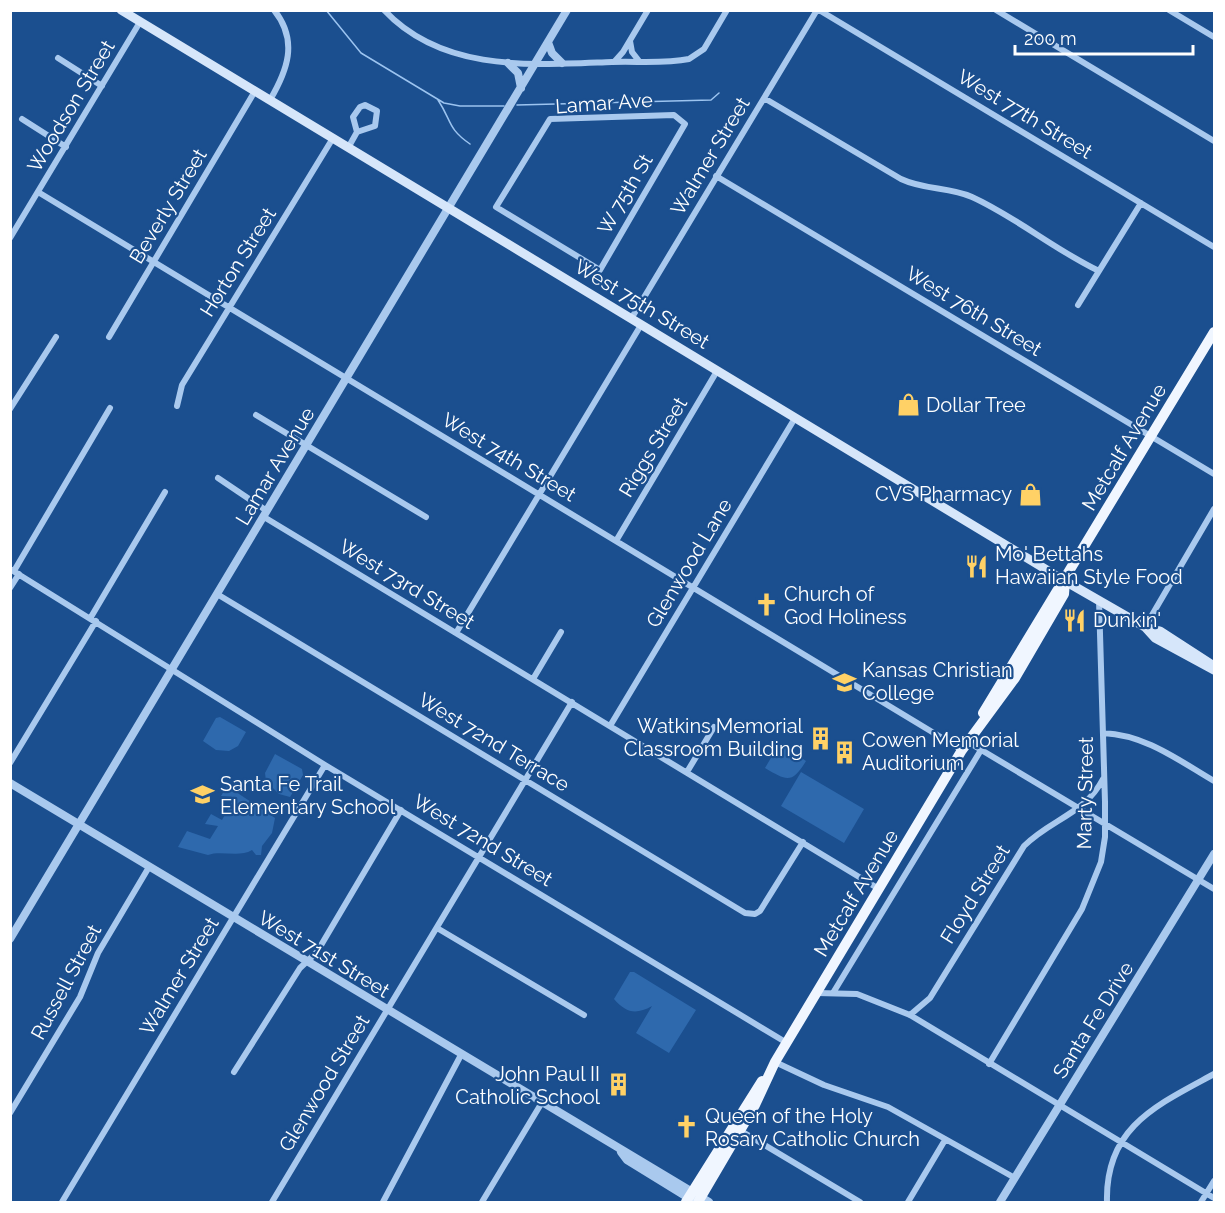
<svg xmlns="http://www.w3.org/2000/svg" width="1225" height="1213" viewBox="0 0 1225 1213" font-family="Raleway,sans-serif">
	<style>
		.green { fill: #2e69ad }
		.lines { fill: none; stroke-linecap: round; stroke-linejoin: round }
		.stream { stroke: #9cc4f0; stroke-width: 1.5 }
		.minor { stroke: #a9c9ee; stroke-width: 6 }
		.tertiary { stroke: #a9c9ee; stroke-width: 8 }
		.secondary { stroke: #d6e6fa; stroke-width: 9 }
		.primary { stroke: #f0f6ff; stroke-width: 10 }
		.labels { text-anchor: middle; stroke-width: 4.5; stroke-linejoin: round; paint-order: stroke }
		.street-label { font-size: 20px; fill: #fff; stroke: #1b4f8f }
		.poi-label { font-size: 20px; fill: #fff; stroke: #1b4f8f; text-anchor: start }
	</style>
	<rect width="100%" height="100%" fill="#1b4f8f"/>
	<!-- green -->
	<path class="green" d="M 220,717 L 246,732 L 238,746 L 229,751 L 216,750 L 203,741 L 216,718 Z
		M 778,746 L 783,746 L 806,761 C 792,784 787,781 765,768 Z
		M 275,754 L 302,769 L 303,775 L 290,797 L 279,794 L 266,781 L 265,773 Z
		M 801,772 L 864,809 L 844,843 L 781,806 Z
		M 227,786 L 275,818 L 272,833 L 262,846 L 261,855 L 256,855 L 252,850 C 239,858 221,850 208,855 L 178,847 L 187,831 L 210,839 L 218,826 L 205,824 L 211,814 L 222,820 L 235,797 L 221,796 Z
		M 630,972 L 634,972 L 696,1010 L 669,1053 L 636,1033 L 652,1006 C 636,1015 626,1013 614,999 Z"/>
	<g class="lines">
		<!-- stream -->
		<path class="stream" d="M 326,10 L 361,53 L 444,103 L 460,106 L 504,106
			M 438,100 C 452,121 447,128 470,144
			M 517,105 L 711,100 L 719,93"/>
		<!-- minor -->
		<path class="minor" d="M 384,10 C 443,73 533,65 612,62 C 637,61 664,64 689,59 L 704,49 L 727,10
			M 819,10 L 1214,247
			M 996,10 L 1214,141
			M 1169,10 L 1214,37
			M 630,41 L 632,52 L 639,61
			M 58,58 L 102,86
			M 615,61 L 623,52 L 648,10
			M 764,98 L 901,179 C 924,190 949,187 972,197 C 1016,217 1055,250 1099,271
			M 270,100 C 287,71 299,41 274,10
			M 365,105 L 377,111 L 375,126 L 357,132 L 353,117 L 360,107 Z
			M 674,115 L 685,124 L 600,270 L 496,207 L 550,119 Z
			M 22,119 L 66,147
			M 348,148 L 357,132
			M 716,176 L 1214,474
			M 38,192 L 962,750
			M 10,238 L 140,22
			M 1078,305 L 1141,203
			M 631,319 L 817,10
			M 109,337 L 255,91
			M 177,406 L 182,385 L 333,138
			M 10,409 L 56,337
			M 256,415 L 426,517
			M 218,478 L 267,511
			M 264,517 L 879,889
			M 616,541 L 717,371
			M 10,569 L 325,765 L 787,1043
			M 14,571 L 110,408
			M 10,588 L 19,574
			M 217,594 L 745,913 L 755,914 L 760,911 L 803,842
			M 91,617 L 165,492
			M 1145,627 L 1214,509
			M 456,633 L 641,325
			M 533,679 L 561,632
			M 610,726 L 795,418
			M 1103,733 C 1146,735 1178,760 1214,781
			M 968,742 L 1214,889
			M 10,763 L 96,621
			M 687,772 L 714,727
			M 437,928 L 584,1015
			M 817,993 L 857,994 L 910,1015 L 1214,1198
			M 833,993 L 981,750
			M 910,1015 L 930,998 L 1024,846 C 1051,819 1085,814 1103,779
			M 775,1062 L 824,1085 L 888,1107 L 1015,1178
			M 989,1064 L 1082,909 L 1101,862 L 1105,837 L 1105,802 L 1099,600
			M 234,1072 L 300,968 L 317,952 L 401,810
			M 10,1113 L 80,997 L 98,953 L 149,867
			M 741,1131 L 860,1202
			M 62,1202 L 325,765
			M 272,1202 L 572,702
			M 383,1202 L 461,1055
			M 482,1202 L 541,1104
			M 908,1202 L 945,1140
			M 1107,1202 C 1105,1127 1157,1105 1214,1074
			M 1201,1202 L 1214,1181"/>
		<!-- tertiary -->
		<path class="tertiary" d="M 548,42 L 552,53 L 562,63
			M 508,63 L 518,73 L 521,88
			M 10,783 L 709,1202
			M 10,939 L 567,10
			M 621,1152 L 627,1160 L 692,1200
			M 1000,1202 L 1214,854"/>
		<!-- secondary -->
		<path class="secondary" d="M 121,10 L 1065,581 L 1145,627 L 1160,631 L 1214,666
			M 1145,627 L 1155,638 L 1214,670"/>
		<!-- primary -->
		<path class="primary" d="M 983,713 L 1214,332
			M 686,1202 L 762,1081
			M 698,1202 L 755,1105 L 775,1062 L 962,750 L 1015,678 L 1064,594 L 1065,581"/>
	</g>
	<!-- icons -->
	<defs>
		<symbol id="shop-bare" viewBox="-9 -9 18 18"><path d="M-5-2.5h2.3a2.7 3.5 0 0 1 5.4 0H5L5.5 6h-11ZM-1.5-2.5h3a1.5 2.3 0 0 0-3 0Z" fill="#ffd166" stroke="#1b4f8f" stroke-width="2.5" paint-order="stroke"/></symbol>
		<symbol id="restaurant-bare" viewBox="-9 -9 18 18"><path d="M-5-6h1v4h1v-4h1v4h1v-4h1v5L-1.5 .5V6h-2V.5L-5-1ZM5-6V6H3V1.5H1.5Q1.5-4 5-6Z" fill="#ffd166" stroke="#1b4f8f" stroke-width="2.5" paint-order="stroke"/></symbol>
		<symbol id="church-bare" viewBox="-9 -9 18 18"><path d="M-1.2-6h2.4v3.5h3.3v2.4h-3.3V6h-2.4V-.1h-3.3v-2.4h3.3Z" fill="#ffd166" stroke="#1b4f8f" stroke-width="2.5" paint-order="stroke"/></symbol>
		<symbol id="university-bare" viewBox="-9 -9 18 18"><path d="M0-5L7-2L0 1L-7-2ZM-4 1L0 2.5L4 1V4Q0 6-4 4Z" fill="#ffd166" stroke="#1b4f8f" stroke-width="2.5" paint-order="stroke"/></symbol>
		<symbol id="building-bare" viewBox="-9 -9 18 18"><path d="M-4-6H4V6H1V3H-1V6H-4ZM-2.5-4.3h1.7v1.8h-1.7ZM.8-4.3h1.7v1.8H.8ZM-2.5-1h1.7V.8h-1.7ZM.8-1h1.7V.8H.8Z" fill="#ffd166" stroke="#1b4f8f" stroke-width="2.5" paint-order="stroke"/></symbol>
		<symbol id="school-bare" viewBox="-9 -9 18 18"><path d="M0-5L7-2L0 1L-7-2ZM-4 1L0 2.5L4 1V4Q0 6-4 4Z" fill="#ffd166" stroke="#1b4f8f" stroke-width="2.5" paint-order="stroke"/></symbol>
	</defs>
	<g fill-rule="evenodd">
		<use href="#shop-bare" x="892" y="388" width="33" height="33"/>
		<use href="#shop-bare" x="1014" y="478" width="33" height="33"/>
		<use href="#restaurant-bare" x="960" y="550" width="33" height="33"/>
		<use href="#church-bare" x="750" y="588" width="33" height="33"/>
		<use href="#restaurant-bare" x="1058" y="604" width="33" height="33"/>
		<use href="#university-bare" x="828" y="666" width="33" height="33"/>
		<use href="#building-bare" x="804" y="722" width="33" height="33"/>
		<use href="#building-bare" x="828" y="736" width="33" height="33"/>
		<use href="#school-bare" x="186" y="778" width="33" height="33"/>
		<use href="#building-bare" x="602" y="1068" width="33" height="33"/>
		<use href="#church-bare" x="670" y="1110" width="33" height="33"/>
	</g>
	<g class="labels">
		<!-- street labels -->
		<g class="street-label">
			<text transform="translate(604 103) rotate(-4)" y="7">Lamar Ave</text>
			<text transform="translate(71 106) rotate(-59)" y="7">Woodson Street</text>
			<text transform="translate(1025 114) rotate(31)" y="7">West 77th Street</text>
			<text transform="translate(710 156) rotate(-59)" y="7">Walmer Street</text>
			<text transform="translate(625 194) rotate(-60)" y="7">W 75th St</text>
			<text transform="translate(168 206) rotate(-59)" y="7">Beverly Street</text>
			<text transform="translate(238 262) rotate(-58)" y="7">Horton Street</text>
			<text transform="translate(642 304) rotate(31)" y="7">West 75th Street</text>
			<text transform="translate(974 311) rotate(31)" y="7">West 76th Street</text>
			<text transform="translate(653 447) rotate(-59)" y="7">Riggs Street</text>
			<text transform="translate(1124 447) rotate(-59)" y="7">Metcalf Avenue</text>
			<text transform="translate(509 457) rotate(31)" y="7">West 74th Street</text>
			<text transform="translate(275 466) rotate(-59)" y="7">Lamar Avenue</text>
			<text transform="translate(689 563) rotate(-59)" y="7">Glenwood Lane</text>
			<text transform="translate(407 584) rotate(31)" y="7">West 73rd Street</text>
			<text transform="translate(494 742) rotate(31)" y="7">West 72nd Terrace</text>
			<text transform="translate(1085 793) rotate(-89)" y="7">Marty Street</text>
			<text transform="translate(483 840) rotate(31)" y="7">West 72nd Street</text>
			<text transform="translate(856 893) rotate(-59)" y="7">Metcalf Avenue</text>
			<text transform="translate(975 894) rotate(-58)" y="7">Floyd Street</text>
			<text transform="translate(324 954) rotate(31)" y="7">West 71st Street</text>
			<text transform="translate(179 976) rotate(-59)" y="7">Walmer Street</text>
			<text transform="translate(66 982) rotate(-62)" y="7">Russell Street</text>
			<text transform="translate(1093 1020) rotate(-58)" y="7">Santa Fe Drive</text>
			<text transform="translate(324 1083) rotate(-59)" y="7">Glenwood Street</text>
		</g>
		<!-- poi labels -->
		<g class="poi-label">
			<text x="926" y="412">Dollar Tree</text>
			<text x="1012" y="501" text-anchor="end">CVS Pharmacy</text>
			<text x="995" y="561">Mo' Bettahs<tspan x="995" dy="23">Hawaiian Style Food</tspan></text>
			<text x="784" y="601">Church of<tspan x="784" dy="23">God Holiness</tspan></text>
			<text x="1093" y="627">Dunkin'</text>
			<text x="862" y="677">Kansas Christian<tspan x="862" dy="23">College</tspan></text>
			<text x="803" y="733" text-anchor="end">Watkins Memorial<tspan x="803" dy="23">Classroom Building</tspan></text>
			<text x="862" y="747">Cowen Memorial<tspan x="862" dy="23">Auditorium</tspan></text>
			<text x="220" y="791">Santa Fe Trail<tspan x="220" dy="23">Elementary School</tspan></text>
			<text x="600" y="1081" text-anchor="end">John Paul II<tspan x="600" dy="23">Catholic School</tspan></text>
			<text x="705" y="1123">Queen of the Holy<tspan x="705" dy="23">Rosary Catholic Church</tspan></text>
		</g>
	</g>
	<!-- border -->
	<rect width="1225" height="1213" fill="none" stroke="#ffffff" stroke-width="24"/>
	<!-- scale -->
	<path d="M1015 45v9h178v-9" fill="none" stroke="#ffffff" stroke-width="3"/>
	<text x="1024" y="45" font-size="18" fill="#ffffff" stroke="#1b4f8f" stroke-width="4.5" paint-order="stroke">200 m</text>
</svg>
